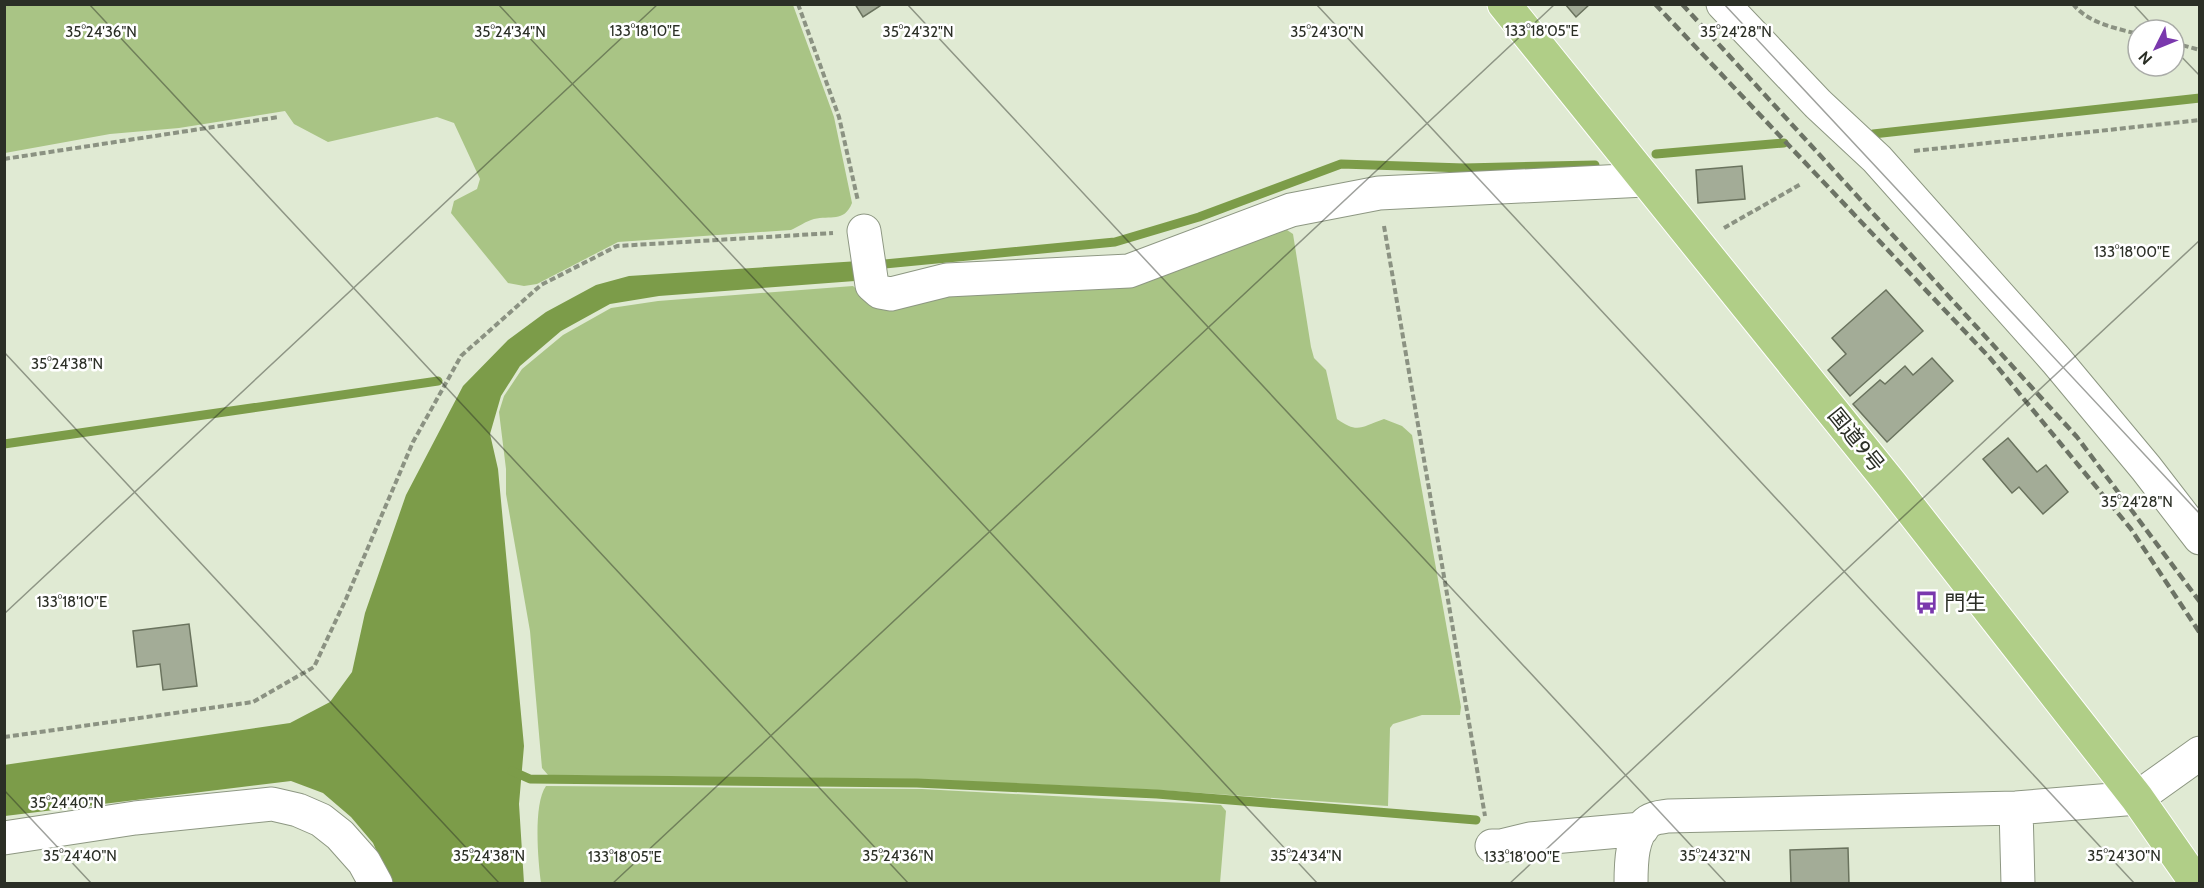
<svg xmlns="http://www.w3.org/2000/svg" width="2204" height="888" viewBox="0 0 2204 888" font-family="Cabin,'Noto Sans JP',sans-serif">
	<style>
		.green { fill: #a9c485 }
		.water { fill: #7c9c49 }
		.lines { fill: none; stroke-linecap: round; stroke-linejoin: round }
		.stream { stroke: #7c9c49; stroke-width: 9 }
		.building { fill: #a3ac97; stroke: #6a735e; stroke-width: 1.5 }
		.minor-casing { stroke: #8d9782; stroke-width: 35 }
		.highway-casing { stroke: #fff; stroke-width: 35 }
		.path { stroke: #8b9282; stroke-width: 4; stroke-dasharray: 6 3; stroke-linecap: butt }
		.minor { stroke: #fff; stroke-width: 33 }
		.highway { stroke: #b0ce87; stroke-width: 33 }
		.rail { stroke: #6c7365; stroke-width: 4.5; stroke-dasharray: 9 4.5; stroke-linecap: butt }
		.ticks { fill: none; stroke: #2b2f26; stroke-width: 1.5; stroke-opacity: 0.45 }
		.labels { text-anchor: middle; stroke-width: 5; stroke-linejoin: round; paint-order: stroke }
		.street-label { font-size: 21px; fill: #2b2f26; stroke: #fff }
		.poi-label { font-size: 21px; fill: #2b2f26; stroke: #fff; text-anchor: start }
		.ticks-label { font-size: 15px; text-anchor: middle; fill: #2b2f26; stroke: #fff; stroke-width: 5; stroke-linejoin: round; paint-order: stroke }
	</style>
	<rect width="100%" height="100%" fill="#e0ead3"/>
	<!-- green -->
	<path class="green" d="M 4,5 L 793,5 L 834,117 L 852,203 C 844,223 830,215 814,219 C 806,221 798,227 791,230 L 618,242 L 537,284 L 524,286 L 508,283 L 451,213 L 454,201 L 477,189 L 480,179 L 454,123 L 437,117 L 328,142 L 294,124 L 285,111 L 179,128 L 110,134 L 5,153 Z
		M 1287,230 L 1293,234 L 1311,347 L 1314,358 L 1326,370 L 1337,419 C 1358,434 1361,427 1384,419 L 1402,426 L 1412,435 L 1461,707 L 1460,715 L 1422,715 L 1393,724 L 1390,728 L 1388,806 L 1159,790 L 915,779 L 548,775 L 542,768 L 530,631 L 506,494 L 506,469 L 499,412 L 504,396 L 522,369 L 563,335 L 611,308 L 658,301 L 853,286 L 873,303 Z
		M 546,786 L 922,789 L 1221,805 L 1226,811 L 1220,883 L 541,883 C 538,861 533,804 546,786 Z"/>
	<!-- water -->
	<path class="water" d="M 859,261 L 855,281 L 659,296 L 610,304 L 561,331 L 520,366 L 501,396 L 490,434 L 498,469 L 524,746 L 519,804 L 524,883 L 391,883 L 373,843 L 351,817 L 323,793 L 291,781 L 5,816 L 4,765 L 290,723 L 330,702 L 352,672 L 365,613 L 406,495 L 463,386 L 508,340 L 546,312 L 596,285 L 629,276 Z"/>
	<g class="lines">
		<!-- stream -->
		<path class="stream" d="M 1873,134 L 2200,98
			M 1656,154 L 1784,143
			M 874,265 L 1115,242 L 1199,217 L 1341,164 L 1464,168 L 1595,165
			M 4,444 L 438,381
			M 512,771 L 530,779 L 917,783 L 1157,794 L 1476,820"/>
	</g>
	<!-- building -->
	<path class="building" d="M 855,4 L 883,4 L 863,17 Z
		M 1565,4 L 1590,4 L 1576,17 Z
		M 1742,166 L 1745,199 L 1698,203 L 1696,170 Z
		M 1886,290 L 1923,331 L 1850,396 L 1828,370 L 1846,354 L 1832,338 Z
		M 1932,358 L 1953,381 L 1887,442 L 1853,404 L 1880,380 L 1885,384 L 1905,366 L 1913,375 Z
		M 2008,438 L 2037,472 L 2046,465 L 2068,492 L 2043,514 L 2019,487 L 2012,493 L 1983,459 Z
		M 189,624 L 197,686 L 163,690 L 160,664 L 137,667 L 133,631 Z
		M 1848,848 L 1849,884 L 1791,884 L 1790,850 Z"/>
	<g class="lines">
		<defs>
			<path id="minor" d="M 1723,4 L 1818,104 L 1877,159 L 2056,360 L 2146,468 L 2200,538
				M 864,231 L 872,285 L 880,292 L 891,294 L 947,280 L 1129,271 L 1291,210 L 1379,193 L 1645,180
				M 2016,808 L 2018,884
				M 4,838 L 135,818 L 272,804 L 298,810 L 321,820 L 340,835 L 364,862 L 376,884
				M 1492,846 L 1501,846 L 1530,839 L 1642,829
				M 1631,884 C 1631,864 1631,833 1649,821 C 1655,817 1662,817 1668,816 L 2016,808 L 2137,798 L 2200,753"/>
			<path id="highway" d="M 1504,4 L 1891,484 L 2137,798 L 2197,884"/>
		</defs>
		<!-- minor casing -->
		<use href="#minor" class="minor-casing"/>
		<!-- highway casing -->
		<use href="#highway" class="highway-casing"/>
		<!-- path -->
		<path class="path" d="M 798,4 L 839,117 L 858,201
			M 2073,4 C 2088,23 2115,28 2138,34
			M 2174,43 L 2200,50
			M 1914,151 L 2200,120
			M 4,159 L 279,117
			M 1384,226 L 1485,816
			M 1724,228 L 1801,184
			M 4,737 L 253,702 L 314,667 L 346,599 L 413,442 L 461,356 L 541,285 L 617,246 L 833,233"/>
		<!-- minor -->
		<use href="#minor" class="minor"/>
		<!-- highway -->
		<use href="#highway" class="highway"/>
		<!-- rail -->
		<path class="rail" d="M 1655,4 L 1990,358 L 2131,529 L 2200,633
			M 1682,4 L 2077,437 L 2200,602"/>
	</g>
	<!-- ticks -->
	<path class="ticks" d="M 89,4 L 909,884M 498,4 L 1318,884M 907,4 L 1727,884M 1316,4 L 2135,884M 1724,4 L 2200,514M 2133,4 L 2157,30M 2174,49 L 2200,76M 4,352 L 500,884M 4,614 L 658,4M 4,790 L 92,884M 612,884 L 1555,4M 1509,884 L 2200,240"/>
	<!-- icons -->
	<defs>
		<symbol id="bus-bare" viewBox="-9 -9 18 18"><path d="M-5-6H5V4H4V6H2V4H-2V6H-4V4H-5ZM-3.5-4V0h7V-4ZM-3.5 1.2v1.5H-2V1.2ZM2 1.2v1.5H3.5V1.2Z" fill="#7a38ad" stroke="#fff" stroke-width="2.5" paint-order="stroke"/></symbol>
	</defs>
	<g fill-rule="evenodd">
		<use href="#bus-bare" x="1910" y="586" width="33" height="33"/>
	</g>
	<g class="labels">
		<!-- street labels -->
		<g class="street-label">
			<text transform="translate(1856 440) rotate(51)" y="7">国道9号</text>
		</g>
		<!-- poi labels -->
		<g class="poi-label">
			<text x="1944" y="610">門生</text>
		</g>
	</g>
	<g class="ticks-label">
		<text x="645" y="36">133°18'10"E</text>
		<text x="1542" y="36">133°18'05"E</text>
		<text x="101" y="37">35°24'36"N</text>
		<text x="510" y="37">35°24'34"N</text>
		<text x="918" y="37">35°24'32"N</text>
		<text x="1327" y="37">35°24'30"N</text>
		<text x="1736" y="37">35°24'28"N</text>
		<text x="2132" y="257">133°18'00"E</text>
		<text x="67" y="369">35°24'38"N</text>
		<text x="2137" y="507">35°24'28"N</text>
		<text x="72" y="607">133°18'10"E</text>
		<text x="67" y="808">35°24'40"N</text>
		<text x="80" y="861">35°24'40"N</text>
		<text x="489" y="861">35°24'38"N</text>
		<text x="898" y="861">35°24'36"N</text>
		<text x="1306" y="861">35°24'34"N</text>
		<text x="1715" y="861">35°24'32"N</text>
		<text x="2124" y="861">35°24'30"N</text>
		<text x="625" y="862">133°18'05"E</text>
		<text x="1522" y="862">133°18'00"E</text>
	</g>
	<!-- border -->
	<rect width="2204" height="888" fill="none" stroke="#2b2f26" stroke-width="12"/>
	<!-- north arrow -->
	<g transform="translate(2156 48) rotate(227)"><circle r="28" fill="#ffffff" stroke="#aaaca8" stroke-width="1.5"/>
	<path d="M0-4.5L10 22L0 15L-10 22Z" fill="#7a38ad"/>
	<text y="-9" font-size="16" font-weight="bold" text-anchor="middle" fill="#2b2f26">N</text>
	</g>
</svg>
